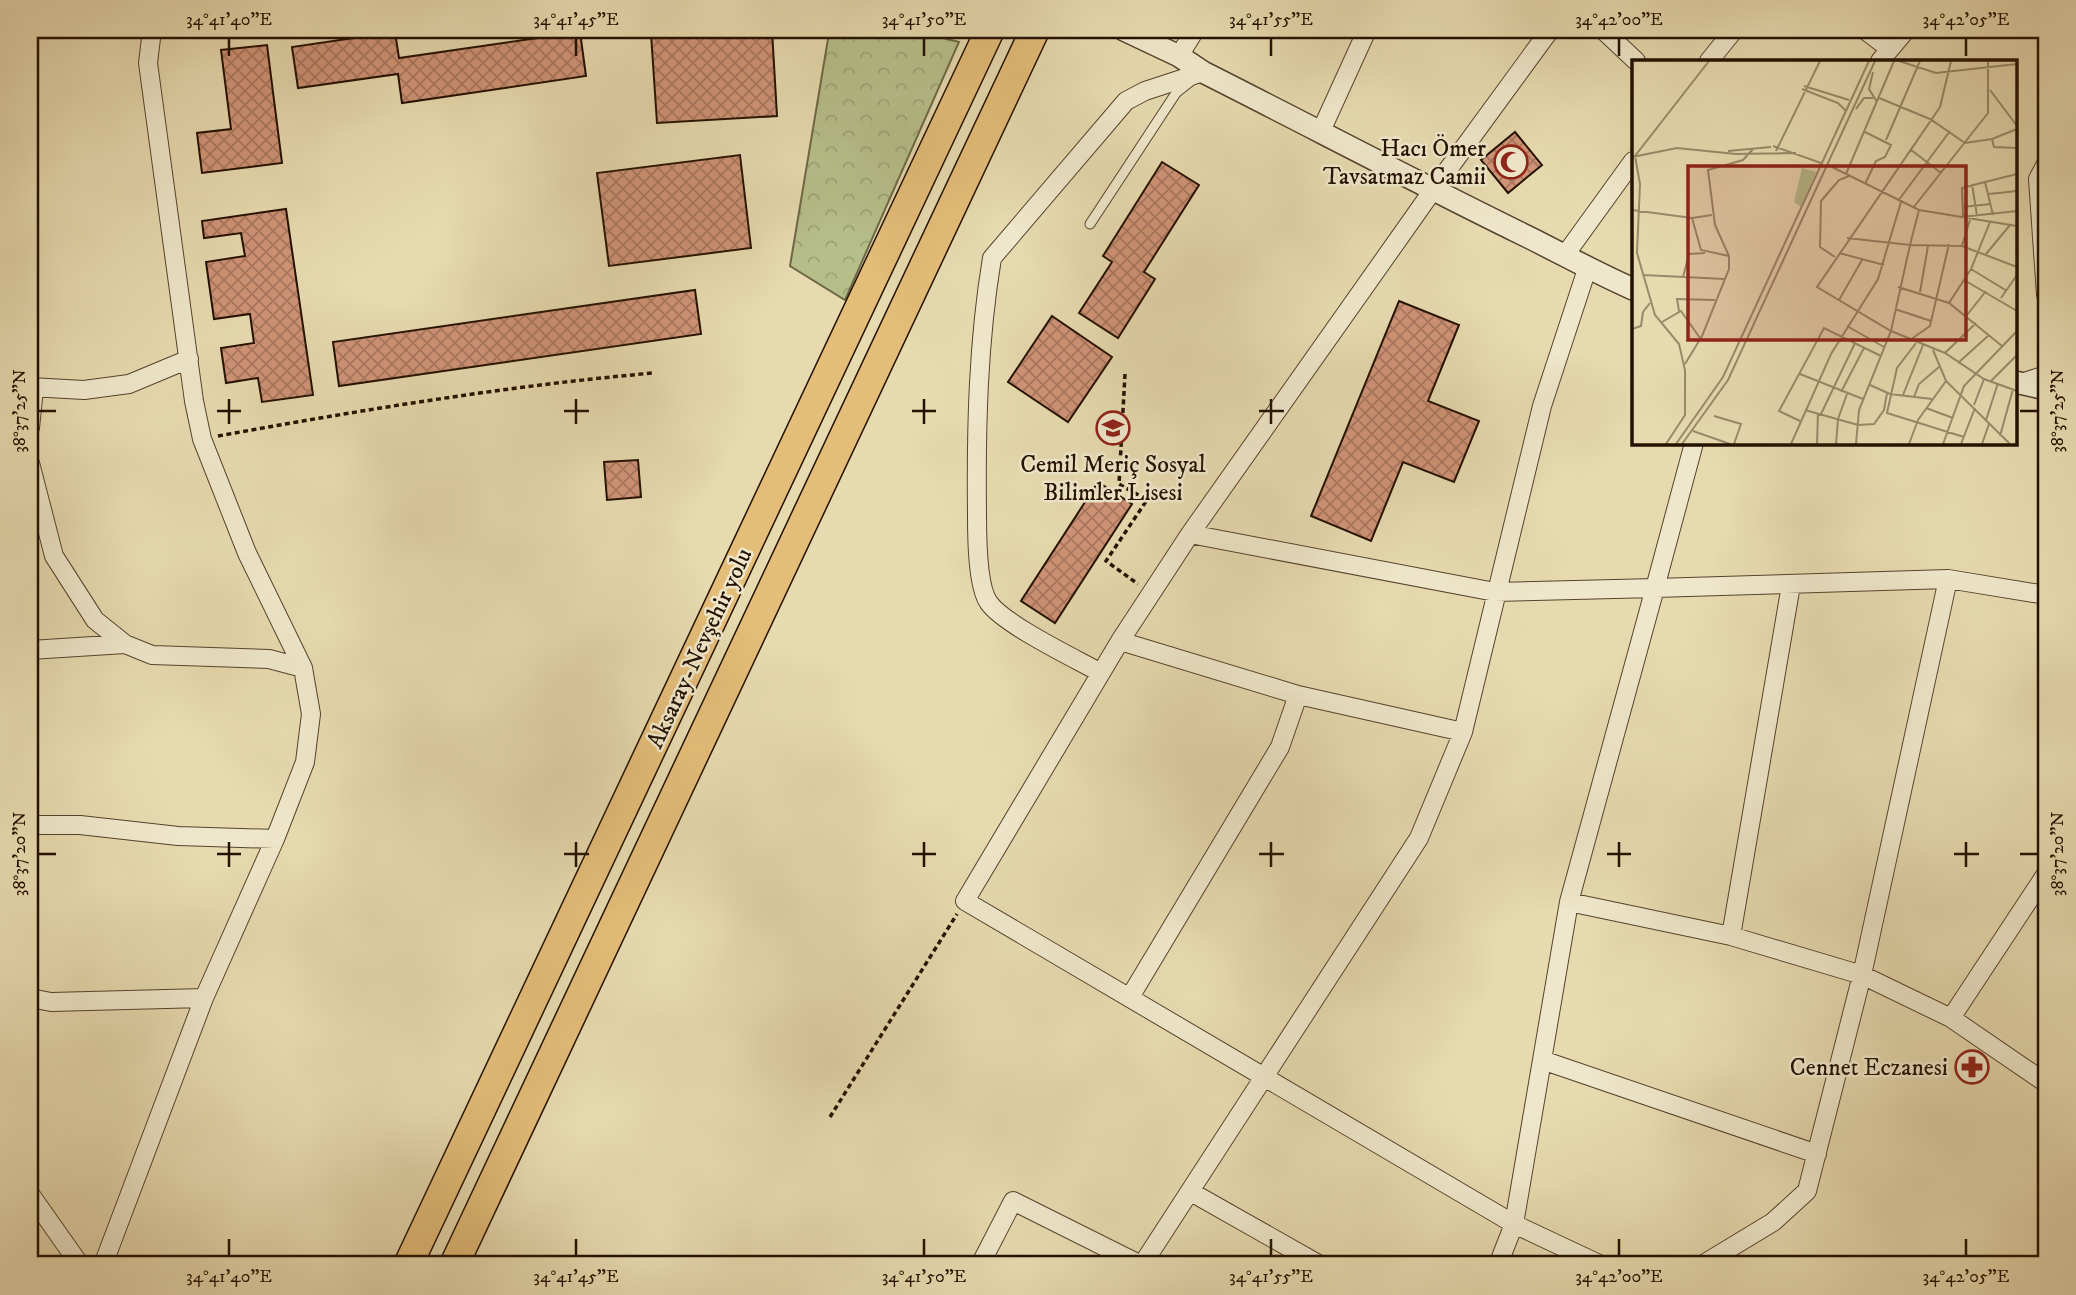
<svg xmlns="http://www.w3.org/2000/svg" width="2076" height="1295" viewBox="0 0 2076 1295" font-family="'IM FELL DW Pica',serif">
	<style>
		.forest { fill: url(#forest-crowns); stroke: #6d6845; stroke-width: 2 }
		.building { fill: url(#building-cross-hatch); stroke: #241100; stroke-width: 2 }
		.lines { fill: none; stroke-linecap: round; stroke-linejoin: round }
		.service-casing { stroke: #55432c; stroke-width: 11 }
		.minor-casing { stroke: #55432c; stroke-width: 20 }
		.tertiary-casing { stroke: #55432c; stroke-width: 24 }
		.trunk-casing { stroke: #241100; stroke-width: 31 }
		.path { stroke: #241100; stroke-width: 3.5; stroke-dasharray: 5 3.5; stroke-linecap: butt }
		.service { stroke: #efe7cb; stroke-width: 9 }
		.minor { stroke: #efe7cb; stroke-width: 18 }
		.tertiary { stroke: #efe7cb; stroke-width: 21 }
		.trunk { stroke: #e4bd78; stroke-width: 28 }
		.ticks { fill: none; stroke: #241100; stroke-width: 2.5 }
		.labels { text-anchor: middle; stroke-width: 5; stroke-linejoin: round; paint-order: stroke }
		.poi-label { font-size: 24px; fill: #241100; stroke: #efe7cb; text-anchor: end }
		.street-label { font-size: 24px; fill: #241100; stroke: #efe7cb }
		.inset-road { fill: none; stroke: #998a69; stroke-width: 2 }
		.view { fill: #8f2418; fill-opacity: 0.15; stroke: #8f2418; stroke-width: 3.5 }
		.inset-edge { fill: none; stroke: #241100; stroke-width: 3.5 }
		.neatline { fill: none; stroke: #241100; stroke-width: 2.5 }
		.ticks-label { font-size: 18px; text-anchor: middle; fill: #241100 }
	</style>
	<defs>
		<pattern id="forest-crowns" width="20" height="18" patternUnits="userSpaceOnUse" patternTransform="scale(1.75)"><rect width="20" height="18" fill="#b6bf8a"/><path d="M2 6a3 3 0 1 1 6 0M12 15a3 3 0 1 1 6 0" fill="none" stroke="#9ca375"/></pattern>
		<pattern id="building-cross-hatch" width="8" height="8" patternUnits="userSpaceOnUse" patternTransform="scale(1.75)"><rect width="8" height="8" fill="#d09477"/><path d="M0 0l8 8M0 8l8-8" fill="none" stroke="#a9775f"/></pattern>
	</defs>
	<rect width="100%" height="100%" fill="#e7daaf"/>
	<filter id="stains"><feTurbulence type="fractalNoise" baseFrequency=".00286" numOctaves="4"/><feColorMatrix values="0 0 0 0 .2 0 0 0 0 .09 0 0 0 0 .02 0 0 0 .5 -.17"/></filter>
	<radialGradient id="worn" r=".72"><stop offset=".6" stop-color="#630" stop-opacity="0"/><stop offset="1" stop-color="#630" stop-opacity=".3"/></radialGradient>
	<!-- forest -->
	<path class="forest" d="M 832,30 L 910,30 L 959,42 L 845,300 L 790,266 L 829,33 Z"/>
	<!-- building -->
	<path class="building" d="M 721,30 L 772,30 L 777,116 L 657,123 L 651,34 Z
		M 395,32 L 399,58 L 580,32 L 586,76 L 402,103 L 398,74 L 298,88 L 292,47 Z
		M 267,45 L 282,163 L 202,173 L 197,133 L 231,129 L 221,50 Z
		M 1515,132 L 1542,165 L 1508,193 L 1481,160 Z
		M 740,155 L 751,248 L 609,266 L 597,173 Z
		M 1162,162 L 1199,185 L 1144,272 L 1155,279 L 1118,338 L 1079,313 L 1112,262 L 1103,256 Z
		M 286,209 L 313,395 L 262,402 L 258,378 L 226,383 L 221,348 L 254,343 L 250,314 L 214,319 L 206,262 L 245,256 L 241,233 L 204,238 L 202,221 Z
		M 695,290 L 701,334 L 339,386 L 333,342 Z
		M 1399,301 L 1459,325 L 1428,401 L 1479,421 L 1454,482 L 1403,462 L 1371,541 L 1311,516 Z
		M 1052,316 L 1112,357 L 1068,422 L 1008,382 Z
		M 638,460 L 641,497 L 607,500 L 604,462 Z
		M 1098,482 L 1132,504 L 1055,623 L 1021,601 Z"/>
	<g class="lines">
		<defs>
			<path id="service" d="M 1090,224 L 1176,93 L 1191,81"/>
			<path id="minor" d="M 1550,30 L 1433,190 L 1190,534 L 1120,641 L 965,901 L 1514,1224 L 1601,1265
				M 1603,30 L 1636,61
				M 1865,30 L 1890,49
				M 1179,56 L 1195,30
				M 1709,61 L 1734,30
				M 1880,61 L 1906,30
				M 1321,131 L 1367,30
				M 2046,164 L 2038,179 L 2046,295
				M 1565,255 L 1633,161
				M 2021,383 L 2046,375
				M 30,387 L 84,390 L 129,384 L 189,359
				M 30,428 L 34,388
				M 30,463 L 54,556 L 95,620 L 125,644 L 152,655 L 269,659 L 303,668
				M 1190,534 L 1495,592 L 1655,588 L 1694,443
				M 1120,641 L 1298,695 L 1463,732
				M 30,650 L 125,644
				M 1101,673 C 1074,658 1005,625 989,603 C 977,587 977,534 977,514 C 976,428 978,342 992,258 L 1126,101 L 1145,91 L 1203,72
				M 30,825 L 80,825 L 178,836 L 275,839
				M 1569,902 L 1731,936 L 1862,975 L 1951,1018 L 2046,1083
				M 1731,936 L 1791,585
				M 1130,997 L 1280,747 L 1298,695
				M 30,998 L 51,1002 L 204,998
				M 1951,1018 L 2046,874
				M 1542,1060 L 1817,1154
				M 1191,1192 L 1320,1265
				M 30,1194 L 80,1265
				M 103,1265 L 204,998 L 275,839 L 305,762 L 311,714 L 303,668 L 247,553 L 202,439 L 194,401 L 148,63 L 152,30
				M 980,1265 L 1013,1201 L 1141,1265
				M 1142,1265 L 1419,838 L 1463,732 L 1542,406 L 1587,269
				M 1498,1265 L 1514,1224 L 1569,902 L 1655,588 L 1948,579 L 2046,595
				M 1702,1265 L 1773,1222 L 1807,1191 L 1862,975 L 1948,579"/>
			<path id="tertiary" d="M 1124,30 L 1179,56 L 1203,72 C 1308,125 1412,180 1518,232 C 1557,251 1594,272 1633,289
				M 2015,382 L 2046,389"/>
			<path id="trunk" d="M 408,1265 L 990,30
				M 454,1265 L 1035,30"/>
		</defs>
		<!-- service casing -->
		<use href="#service" class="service-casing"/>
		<!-- minor casing -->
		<use href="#minor" class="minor-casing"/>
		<!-- tertiary casing -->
		<use href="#tertiary" class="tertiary-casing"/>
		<!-- trunk casing -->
		<use href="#trunk" class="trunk-casing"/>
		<!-- path -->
		<path class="path" d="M 1125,374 L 1119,484 L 1147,500 L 1106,561 L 1138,584
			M 218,436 C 362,410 506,386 653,373
			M 830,1117 L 957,914"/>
		<!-- service -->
		<use href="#service" class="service"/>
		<!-- minor -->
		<use href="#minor" class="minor"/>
		<!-- tertiary -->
		<use href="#tertiary" class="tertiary"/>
		<!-- trunk -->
		<use href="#trunk" class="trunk"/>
	</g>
	<!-- ticks -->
	<path class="ticks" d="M 229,38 L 229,56M 576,38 L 576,56M 924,38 L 924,56M 1271,38 L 1271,56M 1619,38 L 1619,56M 1966,38 L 1966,56M 229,399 L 229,424M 576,399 L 576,424M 924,399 L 924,424M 1271,399 L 1271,424M 38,411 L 56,411M 217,411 L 241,411M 564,411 L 589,411M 912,411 L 936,411M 1259,411 L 1284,411M 2020,411 L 2038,411M 229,842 L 229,867M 576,842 L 576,867M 924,842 L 924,867M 1271,842 L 1271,867M 1619,842 L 1619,867M 1966,842 L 1966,867M 38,854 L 56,854M 217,854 L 241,854M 564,854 L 589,854M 912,854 L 936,854M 1259,854 L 1284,854M 1607,854 L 1631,854M 1954,854 L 1979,854M 2020,854 L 2038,854M 229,1239 L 229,1256M 576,1239 L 576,1256M 924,1239 L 924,1256M 1271,1239 L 1271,1256M 1619,1239 L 1619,1256M 1966,1239 L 1966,1256"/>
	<!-- icons -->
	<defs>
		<symbol id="mosque-ring" viewBox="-11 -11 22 22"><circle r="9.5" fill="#efe7cb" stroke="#8f2418" stroke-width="1.5"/><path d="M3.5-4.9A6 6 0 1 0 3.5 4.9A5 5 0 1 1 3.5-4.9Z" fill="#8f2418"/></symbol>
		<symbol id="school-ring" viewBox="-11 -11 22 22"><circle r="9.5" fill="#efe7cb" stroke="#8f2418" stroke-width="1.5"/><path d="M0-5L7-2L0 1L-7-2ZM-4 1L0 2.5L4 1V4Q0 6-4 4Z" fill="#8f2418"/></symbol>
		<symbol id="pharmacy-ring" viewBox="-11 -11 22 22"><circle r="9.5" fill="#efe7cb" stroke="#8f2418" stroke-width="1.5"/><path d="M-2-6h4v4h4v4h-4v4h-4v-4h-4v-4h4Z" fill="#8f2418"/></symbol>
	</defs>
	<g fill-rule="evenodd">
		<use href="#mosque-ring" x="1492" y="143" width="38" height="38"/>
		<use href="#school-ring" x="1094" y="409" width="38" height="38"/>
		<use href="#pharmacy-ring" x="1953" y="1048" width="38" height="38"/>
	</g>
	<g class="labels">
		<!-- poi labels -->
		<g class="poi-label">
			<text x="1486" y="156">Hacı Ömer<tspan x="1486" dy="28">Tavsatmaz Camii</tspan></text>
			<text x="1113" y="472" text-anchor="middle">Cemil Meriç Sosyal<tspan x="1113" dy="28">Bilimler Lisesi</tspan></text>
			<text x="1948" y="1075">Cennet Eczanesi</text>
		</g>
		<!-- street labels -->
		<g class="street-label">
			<text transform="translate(699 648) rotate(-65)" y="8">Aksaray-Nevşehir yolu</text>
		</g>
	</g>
	<!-- overview -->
	<g transform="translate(1632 60)">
		<rect width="385" height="385" fill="#e7daaf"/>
		<path d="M 170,108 L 184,112 L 169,147 L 162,142 Z" fill="#b6bf8a"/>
		<path class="inset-road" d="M 267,1 L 304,13 L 385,4M 319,1 L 308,47 L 185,227 L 259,271 L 313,293 L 352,319 L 385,331M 241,12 L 237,29 L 245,42M 172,26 L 217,40M 170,29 L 206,43 L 214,51M 358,30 L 385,66M 247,38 L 298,59 L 333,83 L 360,79 L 385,69M 224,49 L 232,38 L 241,38M 360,79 L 362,87 L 385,88M 254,80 L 288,1M 141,86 L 189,103M 278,89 L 309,113M 96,91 L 139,87M 144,91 L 188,1M 0,97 L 45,88 L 104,94 L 164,93M 200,107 L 287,150 L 385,166M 214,114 L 262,1M 233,124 L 244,101 L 253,97 L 259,85 L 233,72M 340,124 L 345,156M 357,134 L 385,131M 266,141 L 318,71M 330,147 L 359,144M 281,148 L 356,53 L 356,1M 0,150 L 60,158 L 80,155M 361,155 L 353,122 L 385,114M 331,156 L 330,128 L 353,122M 329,157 L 385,151M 60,158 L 69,190 L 97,196M 215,178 L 278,185 L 287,150M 330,186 L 338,160M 207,193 L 252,205M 354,194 L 378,165M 203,197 L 188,187 L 189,141 L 207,120 L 217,116M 339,209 L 375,231M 11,215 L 93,219M 51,217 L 57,194 L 73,193M 332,220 L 385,251M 266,227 L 317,243 L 370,286M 288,232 L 296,186M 369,238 L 385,215M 207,240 L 230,200M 317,243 L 339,209 L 358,162M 263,249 L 299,261M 47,251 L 45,239 L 83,240M 335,255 L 354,231M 30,262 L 49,251 L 68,278M 215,266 L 252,287M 0,269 L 9,266 L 11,252 L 18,243M 278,280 L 298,266 L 317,184M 284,283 L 265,308 L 255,353 L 332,377M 301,290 L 314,321 L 378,384M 313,293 L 344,263M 326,303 L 357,275M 53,304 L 70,276 L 97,209 L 97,196 L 83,165 L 76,110 L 111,100 L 121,89M 168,314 L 231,339M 359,321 L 385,295M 238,325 L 258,334 L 300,339M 209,332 L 232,288M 271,335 L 291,285M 282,337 L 287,324 L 307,307M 342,345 L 352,319M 294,348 L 321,358M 173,350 L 226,365 L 242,364 L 252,350 L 255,333M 189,354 L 223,283M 82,356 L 109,364 L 102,384M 354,360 L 366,323M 168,361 L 147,351 L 192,268 L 249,296M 61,371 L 98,384M 368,376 L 381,329M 34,384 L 53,355 L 53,310 L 47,284 L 23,255 L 5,193 L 8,124 L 3,96 L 77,1M 44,384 L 91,317 L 237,1M 50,384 L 96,320 L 243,1M 159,384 L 199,294 L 246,219 L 269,142M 185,384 L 186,353M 204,384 L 206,359 L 215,334M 224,384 L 227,350 L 259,271 L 278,185 L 330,186 L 385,207M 277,384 L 286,360 L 314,321M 311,384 L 332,326 L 385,271M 329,384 L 343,348M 350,384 L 357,364"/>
		<path class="view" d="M 56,106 L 334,106 L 334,280 L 56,280 Z"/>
		<rect width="385" height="385" class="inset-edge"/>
	</g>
	<!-- margin -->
	<rect width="2076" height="1295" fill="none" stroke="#e7daaf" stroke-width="77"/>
	<rect x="38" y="38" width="2000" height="1218" class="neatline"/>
	<g class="ticks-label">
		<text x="229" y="25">34°41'40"E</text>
		<text x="576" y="25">34°41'45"E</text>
		<text x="924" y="25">34°41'50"E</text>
		<text x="1271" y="25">34°41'55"E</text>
		<text x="1619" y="25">34°42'00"E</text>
		<text x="1966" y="25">34°42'05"E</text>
		<text transform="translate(19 411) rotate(-90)" y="6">38°37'25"N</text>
		<text transform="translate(2057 411) rotate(-90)" y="6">38°37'25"N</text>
		<text transform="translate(19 854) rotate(-90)" y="6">38°37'20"N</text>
		<text transform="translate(2057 854) rotate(-90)" y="6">38°37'20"N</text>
		<text x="229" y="1282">34°41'40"E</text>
		<text x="576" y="1282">34°41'45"E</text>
		<text x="924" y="1282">34°41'50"E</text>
		<text x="1271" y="1282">34°41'55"E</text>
		<text x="1619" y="1282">34°42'00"E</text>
		<text x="1966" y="1282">34°42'05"E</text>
	</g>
	<rect width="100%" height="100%" filter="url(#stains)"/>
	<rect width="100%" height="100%" fill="url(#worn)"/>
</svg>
